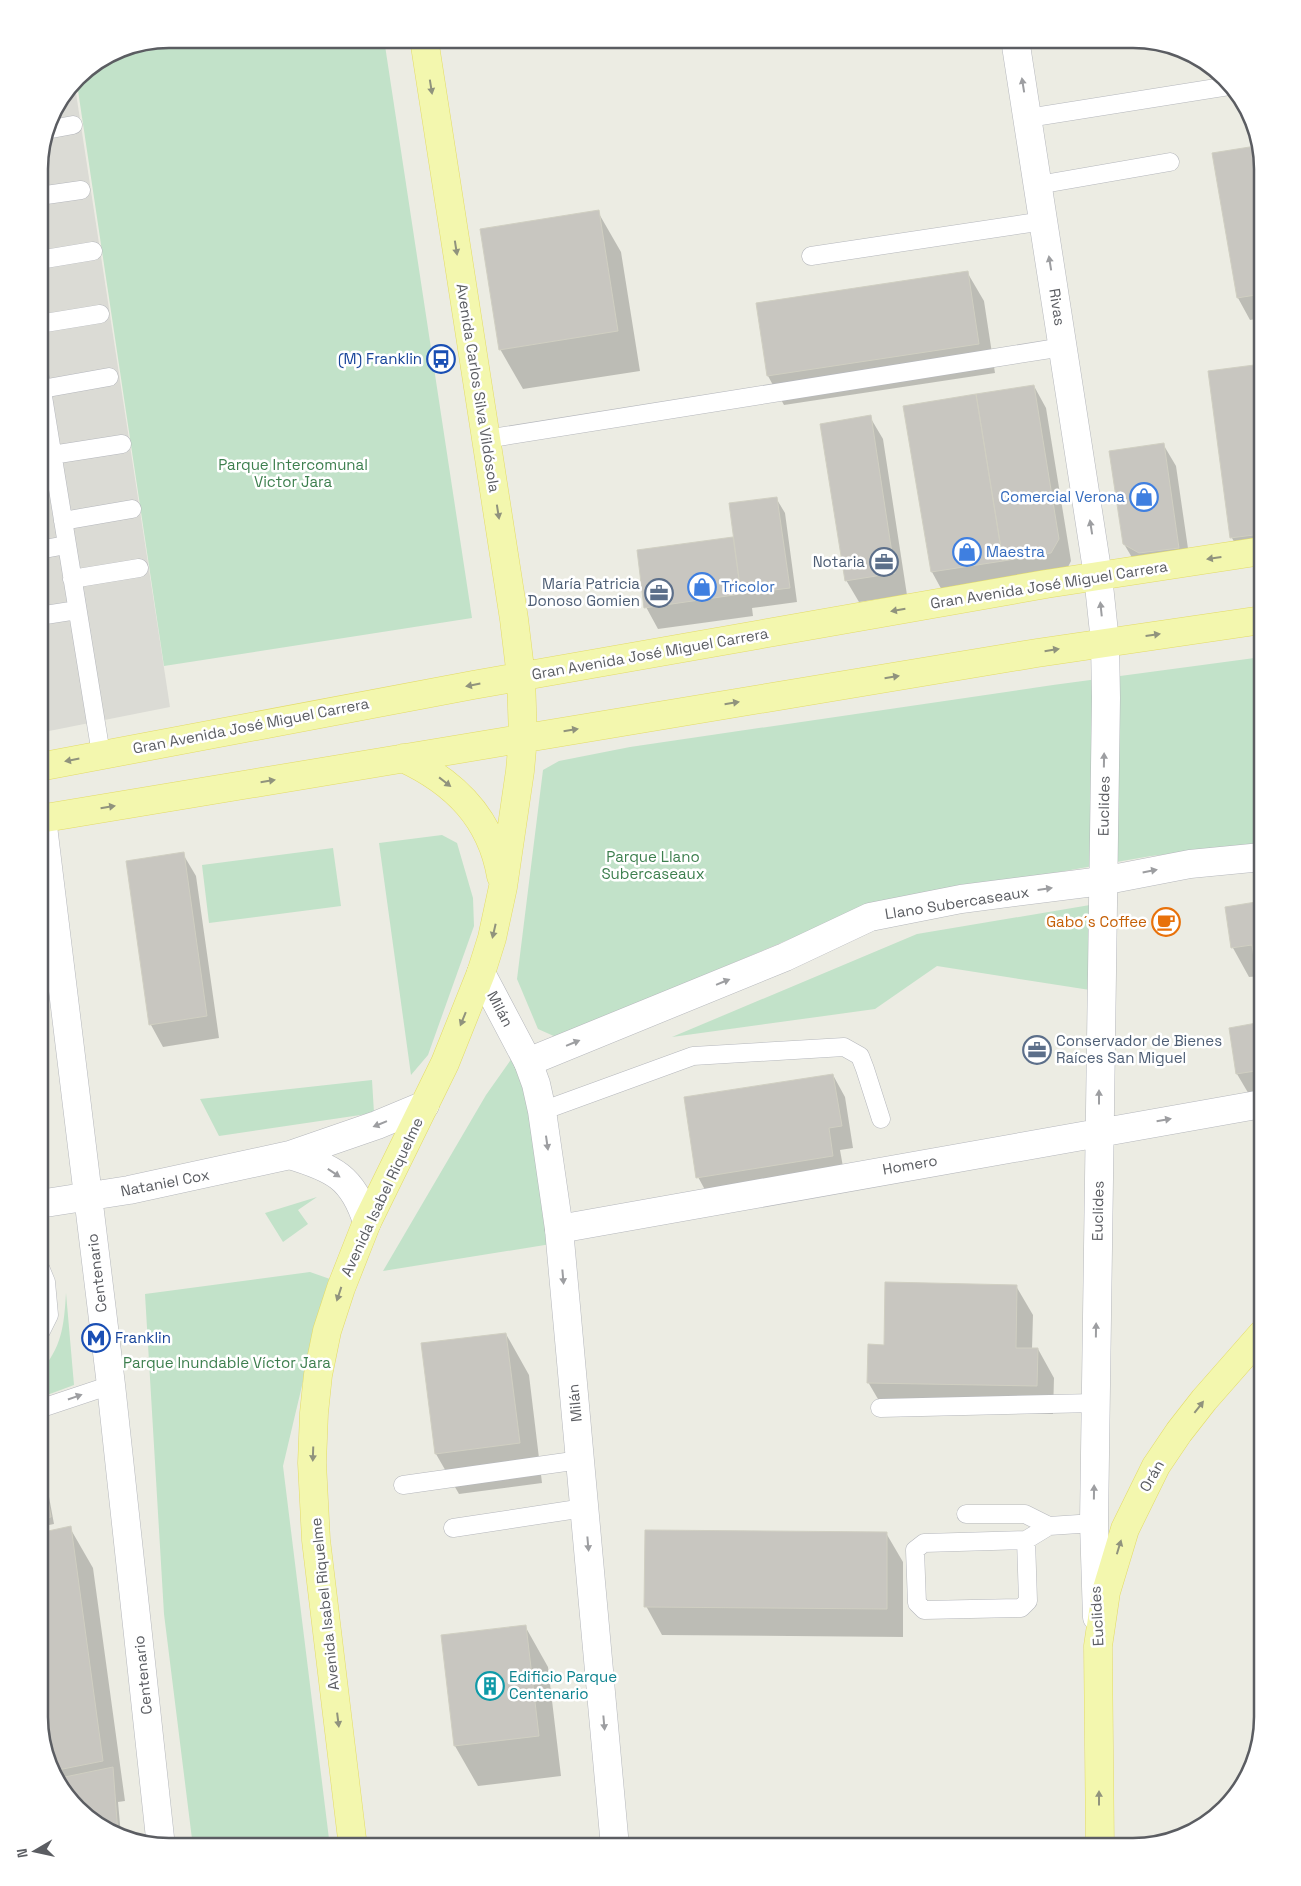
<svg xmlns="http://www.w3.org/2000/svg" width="1301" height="1886" viewBox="0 0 1301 1886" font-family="'Space Grotesk',sans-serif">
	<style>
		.industrial { fill: #dbdbd5 }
		.green { fill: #c2e2c9 }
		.shadow { fill: #0003 }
		.building { fill: #c8c6c0; stroke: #d0cfc2 }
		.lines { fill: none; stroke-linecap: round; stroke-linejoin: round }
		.service-casing { stroke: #b5b7bc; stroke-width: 19 }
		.minor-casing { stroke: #b5b7bc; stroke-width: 29 }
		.tertiary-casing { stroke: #b5b7bc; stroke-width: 29 }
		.primary-casing { stroke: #e3db66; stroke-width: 29 }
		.service { stroke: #fff; stroke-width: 18 }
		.minor { stroke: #fff; stroke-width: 28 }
		.tertiary { stroke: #fff; stroke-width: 28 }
		.primary { stroke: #f3f7ae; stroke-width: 28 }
		.oneway { fill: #9d9ea1 }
		.oneway2 { fill: #90937d }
		.labels { text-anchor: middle; stroke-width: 5; stroke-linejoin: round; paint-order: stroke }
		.street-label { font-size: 15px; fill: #5b5d62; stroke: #fff }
		.transit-label { font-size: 15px; fill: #164399; stroke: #fff; text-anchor: end }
		.park-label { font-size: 15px; fill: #3d7f4e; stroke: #fff }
		.shop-label { font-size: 15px; fill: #366cbe; stroke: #fff; text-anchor: start }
		.service-label { font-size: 15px; fill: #4e5e75; stroke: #fff; text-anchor: end }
		.food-label { font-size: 15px; fill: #c56008; stroke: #fff; text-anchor: end }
		.culture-label { font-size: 15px; fill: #0d838f; stroke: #fff; text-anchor: start }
		.rim { fill: none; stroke: #5b5d62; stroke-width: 2.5 }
	</style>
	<rect width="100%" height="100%" fill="#ecece3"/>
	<!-- industrial -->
	<path class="industrial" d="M 74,80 L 170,707 L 39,733 L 39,160 L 49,118 Z"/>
	<!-- green -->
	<path class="green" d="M 168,39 L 384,39 L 472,618 L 164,666 L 76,77 L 119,48 Z
		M 1262,657 L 1262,845 L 1151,856 L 874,904 L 556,1037 L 538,1029 L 517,979 L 543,770 L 559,761 L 630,747 L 1053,685 Z
		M 442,835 L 457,843 L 473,898 L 474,926 L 428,1055 L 411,1075 L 379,843 Z
		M 333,848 L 341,906 L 209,923 L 202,865 Z
		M 1090,905 L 1090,990 L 937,966 L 875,1009 L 672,1037 L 917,934 Z
		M 517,1051 L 532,1085 L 551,1244 L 383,1271 L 486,1095 Z
		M 372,1080 L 374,1113 L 219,1136 L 200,1099 Z
		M 317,1197 L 298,1210 L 308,1224 L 283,1242 L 265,1213 Z
		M 310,1272 L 330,1279 L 318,1318 L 283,1466 L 330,1847 L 193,1847 L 164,1614 L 145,1294 Z
		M 66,1293 L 74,1385 L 39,1398 L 39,1373 C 62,1348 64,1326 66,1293 Z"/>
	<!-- shadow -->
	<path class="shadow" d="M 1257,147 L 1262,168 L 1262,318 L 1250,320 L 1238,298 L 1214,154 Z
		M 598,212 L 621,252 L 640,371 L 523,389 L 500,349 Z
		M 967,272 L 984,301 L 995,373 L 784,405 L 768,376 L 757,304 Z
		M 1262,365 L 1262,557 L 1244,560 L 1232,538 L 1210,372 Z
		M 1034,386 L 1046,408 L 1071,561 L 1064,575 L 944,594 L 932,572 L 905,407 Z
		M 870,417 L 883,439 L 907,595 L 859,602 L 846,580 Z
		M 1163,444 L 1176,466 L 1191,569 L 1137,566 L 1124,544 Z
		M 776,498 L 785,513 L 797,602 L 752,608 L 753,616 L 658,629 L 646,607 L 638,551 L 735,538 Z
		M 183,854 L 196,876 L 219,1038 L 163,1047 L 151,1025 Z
		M 1262,902 L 1262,976 L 1249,977 L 1233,948 L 1226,908 Z
		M 1262,1023 L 1262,1094 L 1250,1096 L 1237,1074 L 1230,1029 Z
		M 833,1075 L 845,1097 L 853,1148 L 840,1150 L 845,1178 L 710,1199 L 698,1177 Z
		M 1016,1286 L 1033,1315 L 1032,1349 L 1038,1349 L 1054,1378 L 1053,1414 L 885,1411 L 868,1382 L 886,1346 Z
		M 506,1334 L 529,1375 L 542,1483 L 459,1494 L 436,1454 Z
		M 43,1479 L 47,1486 L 54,1524 L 39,1527 L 39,1481 Z
		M 70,1528 L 93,1568 L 125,1801 L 118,1802 L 121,1835 L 103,1830 L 56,1782 L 39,1718 L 39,1534 Z
		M 886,1533 L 903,1562 L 903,1637 L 662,1635 L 646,1606 Z
		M 525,1626 L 548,1667 L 561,1776 L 478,1786 L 455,1746 Z"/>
	<!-- building -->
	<path class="building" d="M 1256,146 L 1262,168 L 1262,294 L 1237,298 L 1212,153 Z
		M 599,210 L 618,331 L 499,350 L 480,229 Z
		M 968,271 L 979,344 L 767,376 L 756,303 Z
		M 1262,364 L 1262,534 L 1230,538 L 1208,371 Z
		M 1034,385 L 1059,539 L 1051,553 L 1003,561 L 976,394 Z
		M 976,394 L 1003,561 L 931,572 L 903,406 Z
		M 871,415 L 895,573 L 845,581 L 820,424 Z
		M 1164,443 L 1179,548 L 1139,553 L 1123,544 L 1109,451 Z
		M 777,497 L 790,588 L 741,594 L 729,503 Z
		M 733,537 L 741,594 L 644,608 L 637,550 Z
		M 184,852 L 207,1016 L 149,1025 L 126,861 Z
		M 1262,901 L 1262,965 L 1255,966 L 1252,945 L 1231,948 L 1225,907 Z
		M 1262,1022 L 1262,1070 L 1236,1074 L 1229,1028 Z
		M 833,1074 L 842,1126 L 829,1128 L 833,1156 L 696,1178 L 684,1097 Z
		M 885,1282 L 1017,1285 L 1016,1348 L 1038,1348 L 1037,1386 L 867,1383 L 868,1344 L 884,1345 Z
		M 506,1333 L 520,1443 L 435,1454 L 421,1343 Z
		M 44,1478 L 51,1517 L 39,1520 L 39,1479 Z
		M 71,1526 L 103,1761 L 53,1771 L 39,1718 L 39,1533 Z
		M 645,1530 L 887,1532 L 887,1609 L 644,1607 Z
		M 526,1625 L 539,1736 L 454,1746 L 441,1635 Z
		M 113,1767 L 118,1834 L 103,1830 L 56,1782 L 55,1779 Z"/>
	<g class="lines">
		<defs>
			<path id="service" d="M 1028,118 L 1229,86
				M 46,130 L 73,125
				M 1038,185 L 1170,162
				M 39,196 L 81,190
				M 811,256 L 1044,221
				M 39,260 L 93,251
				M 39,324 L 100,314
				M 39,372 L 101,754
				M 42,389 L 109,377
				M 486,439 L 1063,347
				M 52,455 L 122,444
				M 63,521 L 132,509
				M 39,550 L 66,545
				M 72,579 L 139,568
				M 39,616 L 77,610
				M 542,1111 L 693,1056 L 844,1047 L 860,1056 L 865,1069 L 881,1119
				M 39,1335 L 49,1315 L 46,1282 L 39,1265
				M 880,1408 L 1095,1403
				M 39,1409 L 111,1385
				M 403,1485 L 580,1460
				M 966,1514 L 1025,1514 L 1049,1526
				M 453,1528 L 584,1508
				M 1026,1540 L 1028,1601 L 1021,1608 L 924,1610 L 917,1603 L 915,1550 L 924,1543 L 1026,1540 L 1049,1526 L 1094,1523"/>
			<path id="minor" d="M 42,818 L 111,1385 L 161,1847
				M 528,1062 L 785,957 L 870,917 L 961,899 L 1102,881 L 1190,864 L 1262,857
				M 290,1155 C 333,1168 353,1177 367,1222
				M 39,1204 L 129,1190 L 290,1155 L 377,1125 L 425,1105
				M 559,1229 L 615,1847"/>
			<path id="tertiary" d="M 1015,39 L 1098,576 L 1105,642 L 1106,698 L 1094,1523 L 1097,1617
				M 481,973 L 528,1062 L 536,1084 L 542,1111 L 559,1229 L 1262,1104"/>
			<path id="primary" d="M 403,758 C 455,782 491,818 501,876
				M 39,767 L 473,685 L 1046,584 L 1262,551
				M 39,819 L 1037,653 L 1262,620
				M 353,1847 L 316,1540 L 312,1463 L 314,1413 L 318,1375 L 327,1331 L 341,1288 L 367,1222 L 445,1063 L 481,973 L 492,938 L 503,887 L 520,771 L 523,738 L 521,677 L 514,619 L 424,39
				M 1100,1847 L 1098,1646 L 1106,1592 L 1125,1529 L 1156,1466 L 1179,1432 L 1204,1400 L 1262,1334"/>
		</defs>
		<!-- service casing -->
		<use href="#service" class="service-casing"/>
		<!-- minor casing -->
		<use href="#minor" class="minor-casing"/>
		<!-- tertiary casing -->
		<use href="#tertiary" class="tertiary-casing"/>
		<!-- primary casing -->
		<use href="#primary" class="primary-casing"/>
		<!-- service -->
		<use href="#service" class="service"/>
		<!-- minor -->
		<use href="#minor" class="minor"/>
		<!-- tertiary -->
		<use href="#tertiary" class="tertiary"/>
		<!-- primary -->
		<use href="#primary" class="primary"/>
	</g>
	<!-- one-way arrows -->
	<defs><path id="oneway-solid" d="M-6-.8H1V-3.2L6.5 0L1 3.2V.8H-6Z" transform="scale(1.25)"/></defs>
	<g class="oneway">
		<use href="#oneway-solid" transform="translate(1023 85) rotate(-99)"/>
		<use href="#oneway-solid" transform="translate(1050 263) rotate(-99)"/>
		<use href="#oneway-solid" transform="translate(1091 527) rotate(-99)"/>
		<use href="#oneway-solid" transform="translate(1101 609) rotate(-96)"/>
		<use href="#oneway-solid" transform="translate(1104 760) rotate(-89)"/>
		<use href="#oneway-solid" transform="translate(1150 871) rotate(-11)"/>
		<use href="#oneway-solid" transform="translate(1045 889) rotate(-8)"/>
		<use href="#oneway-solid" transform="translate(723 982) rotate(-22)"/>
		<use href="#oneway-solid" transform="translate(573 1043) rotate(-22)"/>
		<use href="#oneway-solid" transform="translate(1099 1097) rotate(-90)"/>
		<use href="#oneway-solid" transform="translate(1164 1120) rotate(-10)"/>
		<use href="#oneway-solid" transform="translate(380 1124) rotate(158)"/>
		<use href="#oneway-solid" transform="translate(547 1143) rotate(82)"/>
		<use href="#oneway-solid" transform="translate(334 1173) rotate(34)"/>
		<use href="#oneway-solid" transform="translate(563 1277) rotate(85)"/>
		<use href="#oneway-solid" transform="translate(1096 1330) rotate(-89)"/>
		<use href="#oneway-solid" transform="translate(75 1397) rotate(-19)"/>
		<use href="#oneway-solid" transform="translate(1094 1492) rotate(-89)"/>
		<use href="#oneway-solid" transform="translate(588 1544) rotate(85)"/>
		<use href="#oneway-solid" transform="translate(604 1723) rotate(85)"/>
	</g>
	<g class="oneway2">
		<use href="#oneway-solid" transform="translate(431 87) rotate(81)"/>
		<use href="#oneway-solid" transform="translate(456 248) rotate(81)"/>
		<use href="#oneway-solid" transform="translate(498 512) rotate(81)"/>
		<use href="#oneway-solid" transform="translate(1214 558) rotate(172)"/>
		<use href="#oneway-solid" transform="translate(898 610) rotate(170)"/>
		<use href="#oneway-solid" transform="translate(1153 635) rotate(-8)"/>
		<use href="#oneway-solid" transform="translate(1052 650) rotate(-9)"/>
		<use href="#oneway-solid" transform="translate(892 677) rotate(-9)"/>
		<use href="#oneway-solid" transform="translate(473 685) rotate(169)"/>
		<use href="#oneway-solid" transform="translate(732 703) rotate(-9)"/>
		<use href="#oneway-solid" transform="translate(571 730) rotate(-9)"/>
		<use href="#oneway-solid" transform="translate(72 760) rotate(169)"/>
		<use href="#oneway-solid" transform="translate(268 781) rotate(-9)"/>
		<use href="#oneway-solid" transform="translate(445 782) rotate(38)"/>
		<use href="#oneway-solid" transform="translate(108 807) rotate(-9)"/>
		<use href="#oneway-solid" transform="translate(494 931) rotate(103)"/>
		<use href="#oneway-solid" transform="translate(463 1019) rotate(112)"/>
		<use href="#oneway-solid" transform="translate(339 1294) rotate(108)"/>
		<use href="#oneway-solid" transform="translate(1199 1407) rotate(-52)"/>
		<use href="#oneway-solid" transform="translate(313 1454) rotate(92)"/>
		<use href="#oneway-solid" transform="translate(1119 1547) rotate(-73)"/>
		<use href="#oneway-solid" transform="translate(338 1720) rotate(83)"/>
		<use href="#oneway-solid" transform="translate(1099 1798) rotate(-90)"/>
	</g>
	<!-- icons -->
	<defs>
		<symbol id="bus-ring" viewBox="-11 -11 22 22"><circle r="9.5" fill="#fff" stroke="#1a4fb4" stroke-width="1.5"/><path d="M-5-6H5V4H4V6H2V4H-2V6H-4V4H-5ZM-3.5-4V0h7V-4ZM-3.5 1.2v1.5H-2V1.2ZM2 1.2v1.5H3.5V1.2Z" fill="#1a4fb4"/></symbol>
		<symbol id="shop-ring" viewBox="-11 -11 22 22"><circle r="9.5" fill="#fff" stroke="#3f7fe0" stroke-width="1.5"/><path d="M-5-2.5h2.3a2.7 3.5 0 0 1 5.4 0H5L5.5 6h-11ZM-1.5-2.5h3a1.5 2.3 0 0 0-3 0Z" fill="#3f7fe0"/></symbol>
		<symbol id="office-ring" viewBox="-11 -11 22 22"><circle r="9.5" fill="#fff" stroke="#5c6f8a" stroke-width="1.5"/><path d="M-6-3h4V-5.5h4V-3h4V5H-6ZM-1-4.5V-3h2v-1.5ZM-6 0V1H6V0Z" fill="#5c6f8a"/></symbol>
		<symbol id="cafe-ring" viewBox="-11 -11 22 22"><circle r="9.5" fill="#fff" stroke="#e8710a" stroke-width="1.5"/><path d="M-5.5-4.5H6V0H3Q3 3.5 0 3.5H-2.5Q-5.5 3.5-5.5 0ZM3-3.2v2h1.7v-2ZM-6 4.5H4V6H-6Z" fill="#e8710a"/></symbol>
		<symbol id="metro-ring" viewBox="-11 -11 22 22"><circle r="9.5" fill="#fff" stroke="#1a4fb4" stroke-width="1.5"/><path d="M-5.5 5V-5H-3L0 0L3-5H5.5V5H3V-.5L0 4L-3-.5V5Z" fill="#1a4fb4"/></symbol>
		<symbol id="building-ring" viewBox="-11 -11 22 22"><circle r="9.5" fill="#fff" stroke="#0f9aa8" stroke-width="1.5"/><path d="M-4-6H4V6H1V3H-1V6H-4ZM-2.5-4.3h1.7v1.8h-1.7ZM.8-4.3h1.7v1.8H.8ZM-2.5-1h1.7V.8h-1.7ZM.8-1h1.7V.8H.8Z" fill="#0f9aa8"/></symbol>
	</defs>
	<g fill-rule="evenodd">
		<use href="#bus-ring" x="425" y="343" width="32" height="32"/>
		<use href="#shop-ring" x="1128" y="481" width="32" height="32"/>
		<use href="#shop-ring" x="951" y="536" width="32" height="32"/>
		<use href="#office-ring" x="868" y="546" width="32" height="32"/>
		<use href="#shop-ring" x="686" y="571" width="32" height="32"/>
		<use href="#office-ring" x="643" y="577" width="32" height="32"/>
		<use href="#cafe-ring" x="1150" y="906" width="32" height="32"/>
		<use href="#office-ring" x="1021" y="1034" width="32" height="32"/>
		<use href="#metro-ring" x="80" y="1322" width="32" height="32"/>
		<use href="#building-ring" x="474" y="1670" width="32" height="32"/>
	</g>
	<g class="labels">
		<!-- street labels -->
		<g class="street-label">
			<text transform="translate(1057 307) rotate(81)" y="5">Rivas</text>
			<text transform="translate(478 388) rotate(81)" y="5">Avenida Carlos Silva Vildósola</text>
			<text transform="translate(1049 585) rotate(-9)" y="5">Gran Avenida José Miguel Carrera</text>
			<text transform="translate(650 654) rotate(-10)" y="5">Gran Avenida José Miguel Carrera</text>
			<text transform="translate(251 726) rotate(-11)" y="5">Gran Avenida José Miguel Carrera</text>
			<text transform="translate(1104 806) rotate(-89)" y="5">Euclides</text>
			<text transform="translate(957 903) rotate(-9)" y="5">Llano Subercaseaux</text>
			<text transform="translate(500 1009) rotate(62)" y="5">Milán</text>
			<text transform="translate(910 1165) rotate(-10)" y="5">Homero</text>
			<text transform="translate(165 1183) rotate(-11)" y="5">Nataniel Cox</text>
			<text transform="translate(382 1197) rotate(-65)" y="5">Avenida Isabel Riquelme</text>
			<text transform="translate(1098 1211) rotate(-89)" y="5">Euclides</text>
			<text transform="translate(97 1273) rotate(-97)" y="5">Centenario</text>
			<text transform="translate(575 1403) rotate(-95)" y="5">Milán</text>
			<text transform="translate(1152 1476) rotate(-60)" y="5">Orán</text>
			<text transform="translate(325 1604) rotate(-96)" y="5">Avenida Isabel Riquelme</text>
			<text transform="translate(1097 1616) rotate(-93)" y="5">Euclides</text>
			<text transform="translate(143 1675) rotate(-96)" y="5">Centenario</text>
		</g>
		<!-- transit labels -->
		<g class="transit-label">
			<text x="422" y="364">(M) Franklin</text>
			<text x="115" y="1343" text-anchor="start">Franklin</text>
		</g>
		<!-- park labels -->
		<g class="park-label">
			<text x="293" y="470">Parque Intercomunal<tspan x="293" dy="17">Victor Jara</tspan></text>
			<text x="653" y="862">Parque Llano<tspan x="653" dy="17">Subercaseaux</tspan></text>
			<text x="227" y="1368">Parque Inundable Víctor Jara</text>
		</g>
		<!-- shop labels -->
		<g class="shop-label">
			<text x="1125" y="502" text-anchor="end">Comercial Verona</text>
			<text x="986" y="557">Maestra</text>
			<text x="721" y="592">Tricolor</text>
		</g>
		<!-- service labels -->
		<g class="service-label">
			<text x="865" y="567">Notaria</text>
			<text x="640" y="589">María Patricia<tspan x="640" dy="17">Donoso Gomien</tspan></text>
			<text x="1056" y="1046" text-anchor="start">Conservador de Bienes<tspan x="1056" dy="17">Raíces San Miguel</tspan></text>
		</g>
		<!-- food labels -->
		<g class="food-label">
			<text x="1147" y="927">Gabo´s Coffee</text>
		</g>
		<!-- culture labels -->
		<g class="culture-label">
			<text x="509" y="1682">Edificio Parque<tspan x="509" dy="17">Centenario</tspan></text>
		</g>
	</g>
	<!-- crop -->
	<path d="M0 0H1301V1886H0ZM169 48H1133A121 121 0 0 1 1254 169V1717A121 121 0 0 1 1133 1838H169A121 121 0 0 1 48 1717V169A121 121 0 0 1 169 48Z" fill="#fff" fill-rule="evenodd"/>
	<path class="rim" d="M169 48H1133A121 121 0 0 1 1254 169V1717A121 121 0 0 1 1133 1838H169A121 121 0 0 1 48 1717V169A121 121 0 0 1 169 48Z"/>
	<!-- north arrow -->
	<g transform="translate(35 1851) rotate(261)" stroke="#ffffff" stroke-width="4" paint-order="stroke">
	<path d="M0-4L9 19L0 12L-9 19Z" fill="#5b5d62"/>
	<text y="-8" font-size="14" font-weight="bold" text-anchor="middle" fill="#5b5d62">N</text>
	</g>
</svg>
